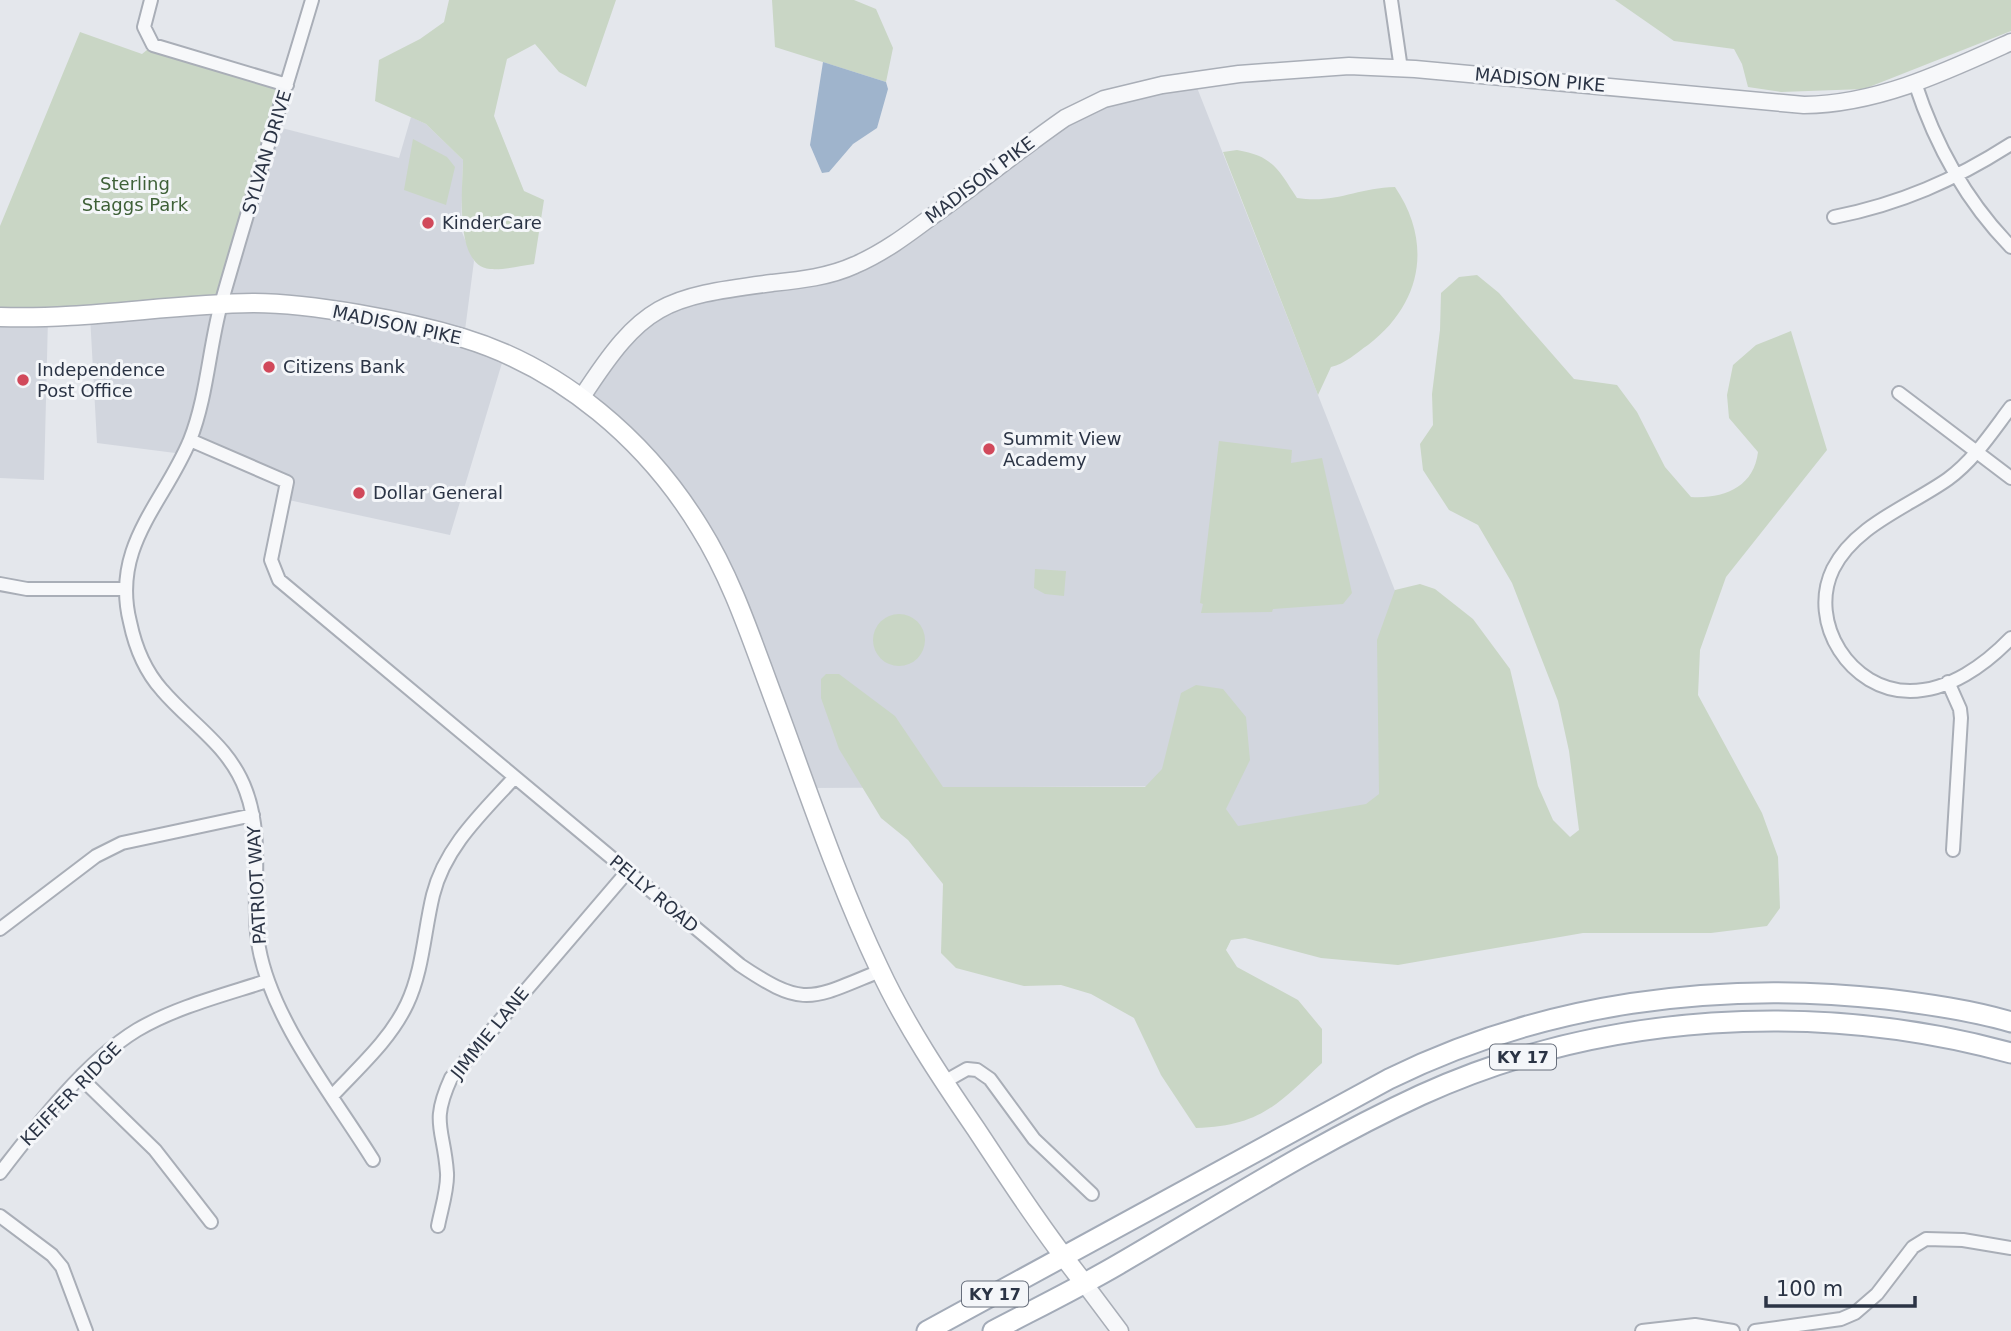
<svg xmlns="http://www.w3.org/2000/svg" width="2011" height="1331" viewBox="0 0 2011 1331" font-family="'DejaVu Sans',sans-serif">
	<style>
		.built { fill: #d2d6de }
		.green { fill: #c9d6c5 }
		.water { fill: #9fb4cc }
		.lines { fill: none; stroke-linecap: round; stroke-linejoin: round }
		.minor-casing { stroke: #a9aeb7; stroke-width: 16 }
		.tertiary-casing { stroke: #a9aeb7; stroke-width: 19 }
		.secondary-casing { stroke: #a9aeb7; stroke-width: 21 }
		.primary-casing { stroke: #a3abb8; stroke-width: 23 }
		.minor { stroke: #f7f8fa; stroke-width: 12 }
		.tertiary { stroke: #f7f8fa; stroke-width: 16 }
		.secondary { stroke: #fff; stroke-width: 18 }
		.primary { stroke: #fff; stroke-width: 19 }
		.poi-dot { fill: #d1495b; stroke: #f4f6f9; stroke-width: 2.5 }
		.labels { text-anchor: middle; stroke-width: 6; stroke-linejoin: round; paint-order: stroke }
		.shield { fill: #f4f6f9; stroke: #676e7b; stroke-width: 2 }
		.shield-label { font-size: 16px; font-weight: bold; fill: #2b3445 }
		.street-label { font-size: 18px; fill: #2b3445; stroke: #f4f6f9 }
		.park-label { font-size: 18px; fill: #3f6138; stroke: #f4f6f9 }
		.poi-label { font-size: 18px; fill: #2b3445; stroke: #f4f6f9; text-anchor: start }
	</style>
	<rect width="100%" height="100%" fill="#e4e7ec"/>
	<!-- built -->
	<path class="built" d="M 1194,80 L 1477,799 L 1226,841 L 1200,786 L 807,788 L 699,526 L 582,397 L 650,314 L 854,266 L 1065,118 Z
		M 411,117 L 426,124 L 463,160 L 461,230 L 474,261 L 464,338 L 505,353 L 450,535 L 284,499 L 287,485 L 190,440 L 183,454 L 97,443 L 90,315 L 274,126 L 399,158 Z
		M 0,317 L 48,318 L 44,480 L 0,478 Z"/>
	<!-- green -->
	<path class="green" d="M 449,0 L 616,0 L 586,87 L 559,72 L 535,44 L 507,59 L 494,116 L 524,191 L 544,200 L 534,264 C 520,266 504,270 490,269 C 453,266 463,185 463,160 L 426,124 L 375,101 L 379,60 L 420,39 L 444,22 Z
		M 772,0 L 854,0 L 876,9 L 893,48 L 886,82 L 775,47 Z
		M 1615,0 L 2011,0 L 2011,31 L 1864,89 L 1781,92 L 1748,87 L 1742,64 L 1734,49 L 1674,41 Z
		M 80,32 L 142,54 L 153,45 L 287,85 L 221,305 L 0,317 L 0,226 Z
		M 413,139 L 447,157 L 455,167 L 446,205 L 404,190 Z
		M 1237,150 C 1273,156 1278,169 1297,198 C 1335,204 1357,188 1395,187 C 1433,243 1422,304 1368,345 C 1356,353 1345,364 1331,367 L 1318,395 L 1223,152 Z
		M 1477,275 L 1499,293 L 1574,379 L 1617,385 L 1637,412 L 1665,467 L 1691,497 C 1724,499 1754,487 1758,452 L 1729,418 L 1727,395 L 1733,365 L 1756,345 L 1791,331 L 1827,450 L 1726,577 L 1700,650 L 1698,695 L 1762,813 L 1778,857 L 1780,908 L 1767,926 L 1711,933 L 1583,933 L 1398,965 L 1321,958 L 1245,938 L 1231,940 L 1226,950 L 1237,967 L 1298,1000 L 1322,1029 L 1322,1063 C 1278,1104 1261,1126 1196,1128 L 1161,1075 L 1134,1018 L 1091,994 L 1061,985 L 1024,986 L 956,968 L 941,953 L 943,884 L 908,840 L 881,818 L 839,749 L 821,698 L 821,679 L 826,674 L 839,674 L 895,716 L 943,787 L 1145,787 L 1162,769 L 1181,693 L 1196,685 L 1223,689 L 1246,717 L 1250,760 L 1226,809 L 1238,826 L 1366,804 L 1379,794 L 1377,640 L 1395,590 L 1420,584 L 1435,589 L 1473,619 L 1510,669 L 1538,786 L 1553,820 L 1570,837 L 1579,830 L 1569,751 L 1558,701 L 1512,583 L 1478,525 L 1449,510 L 1423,470 L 1420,444 L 1433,425 L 1432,394 L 1440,330 L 1441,293 L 1459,277 Z
		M 1219,441 L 1292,450 L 1291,463 L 1322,458 L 1352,593 L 1343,604 L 1273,609 L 1272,612 L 1201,613 L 1203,604 L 1200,603 Z
		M 1035,569 L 1066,571 L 1064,596 L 1045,594 L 1034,588 Z
		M873 640a26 26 0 1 1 52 0a26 26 0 1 1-52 0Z"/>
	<!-- water -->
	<path class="water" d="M 823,62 L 886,82 L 888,89 L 877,128 L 853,144 L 829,172 L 822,173 L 810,145 Z"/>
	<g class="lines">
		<defs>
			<path id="minor" d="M 151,0 L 144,27 L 153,45 L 287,85
				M 312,0 C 282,101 250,202 221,304 C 209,348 207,397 190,440 C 164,503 111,546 130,622 C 135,646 145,671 162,690 C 191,724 230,746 246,791 C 265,842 250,896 259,948 C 272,1020 334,1097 373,1160
				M 1391,0 L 1401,69
				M 1915,83 C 1935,144 1966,201 2011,247
				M 1834,217 C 1900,204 1955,180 2011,144
				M 1899,393 L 2011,478
				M 2011,407 C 1992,432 1974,460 1948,479 C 1910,506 1855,525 1833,569 C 1807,623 1851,691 1910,691 C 1949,691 1985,665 2011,638
				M 190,440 L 287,482 L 271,560 L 279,580 L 740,965 C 805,1009 811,999 880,971
				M 0,584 L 27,589 L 126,589
				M 1948,682 L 1960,709 L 1961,718 L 1953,850
				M 0,929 L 96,856 L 122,843 L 253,815
				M 81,1078 L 155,1150 L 211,1222
				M 944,1082 L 967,1069 L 977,1070 L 990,1079 L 1034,1139 L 1092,1194
				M 333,1095 C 359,1067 390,1040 407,1004 C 423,970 424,932 433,895 C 445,847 482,813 514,778
				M 0,1173 C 36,1126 86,1061 137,1030 C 176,1007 224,995 267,981
				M 0,1216 L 52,1255 L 62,1267 L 86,1331
				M 438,1226 C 441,1210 448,1189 447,1173 C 444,1128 430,1124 451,1078 L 627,872
				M 1642,1331 L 1695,1325 L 1733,1331
				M 1755,1331 L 1841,1319 L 1855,1313 L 1877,1294 L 1913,1247 L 1926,1239 L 1963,1240 L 2011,1248"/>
			<path id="tertiary" d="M 582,397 C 643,303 663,297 772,283 C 800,280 829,277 855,265 C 883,253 907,235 931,217 C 976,185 1019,150 1065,118 L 1104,99 L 1162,85 L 1239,74 L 1349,66 L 1415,69 L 1804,105 C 1878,104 1945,72 2011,42
				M 1084,1283 L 1120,1331"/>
			<path id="secondary" d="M 0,317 C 85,320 168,304 253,303 C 312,303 406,321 463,338 C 562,368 647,441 700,528 C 732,579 751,638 772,694 C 806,785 837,880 879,968 C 905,1024 941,1078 976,1129 C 1011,1182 1045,1234 1084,1283"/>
			<path id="primary" d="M 927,1331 L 1389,1079 C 1543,1003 1716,980 1886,999 C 1927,1004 1971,1010 2011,1022
				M 993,1331 C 1035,1309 1078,1288 1119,1264 C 1219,1206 1315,1144 1421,1095 C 1603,1012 1818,1000 2011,1053"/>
		</defs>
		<!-- minor casing -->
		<use href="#minor" class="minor-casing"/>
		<!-- tertiary casing -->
		<use href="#tertiary" class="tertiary-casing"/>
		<!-- secondary casing -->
		<use href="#secondary" class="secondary-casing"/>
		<!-- primary casing -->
		<use href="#primary" class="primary-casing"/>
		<!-- minor -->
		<use href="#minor" class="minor"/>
		<!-- tertiary -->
		<use href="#tertiary" class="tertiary"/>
		<!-- secondary -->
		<use href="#secondary" class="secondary"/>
		<!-- primary -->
		<use href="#primary" class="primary"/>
	</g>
	<!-- markers -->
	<g class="poi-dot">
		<circle cx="428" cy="223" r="7"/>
		<circle cx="269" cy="367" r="7"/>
		<circle cx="23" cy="380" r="7"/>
		<circle cx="989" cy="449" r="7"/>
		<circle cx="359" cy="493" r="7"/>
	</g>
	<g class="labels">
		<!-- shield labels -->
		<g class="shield">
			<rect x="1490" y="1044.5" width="66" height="25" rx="5"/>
			<rect x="962" y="1281.5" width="66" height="25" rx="5"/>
		</g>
		<g class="shield-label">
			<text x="1523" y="1063">KY 17</text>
			<text x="995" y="1300">KY 17</text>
		</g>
		<!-- street labels -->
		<g class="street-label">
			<text transform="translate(1540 80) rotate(5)" y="6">MADISON PIKE</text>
			<text transform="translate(267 152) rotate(-73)" y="6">SYLVAN DRIVE</text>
			<text transform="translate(980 180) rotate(-37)" y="6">MADISON PIKE</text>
			<text transform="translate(397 325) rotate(12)" y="6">MADISON PIKE</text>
			<text transform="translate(257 885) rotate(-93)" y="6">PATRIOT WAY</text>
			<text transform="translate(654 894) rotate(40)" y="6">PELLY ROAD</text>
			<text transform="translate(490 1033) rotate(-51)" y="6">JIMMIE LANE</text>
			<text transform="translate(71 1094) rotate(-46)" y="6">KEIFFER RIDGE</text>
		</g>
		<!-- park labels -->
		<g class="park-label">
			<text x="135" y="190">Sterling<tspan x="135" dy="21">Staggs Park</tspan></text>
		</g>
		<!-- poi labels -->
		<g class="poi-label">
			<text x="442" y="229">KinderCare</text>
			<text x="283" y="373">Citizens Bank</text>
			<text x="37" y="376">Independence<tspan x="37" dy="21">Post Office</tspan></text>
			<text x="1003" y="445">Summit View<tspan x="1003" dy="21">Academy</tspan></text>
			<text x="373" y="499">Dollar General</text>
		</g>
	</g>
	<!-- scale -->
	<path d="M1766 1296v10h149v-10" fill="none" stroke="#2b3445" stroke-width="3.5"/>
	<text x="1776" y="1296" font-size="21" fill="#2b3445" stroke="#f4f6f9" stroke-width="5" paint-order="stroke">100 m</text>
</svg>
